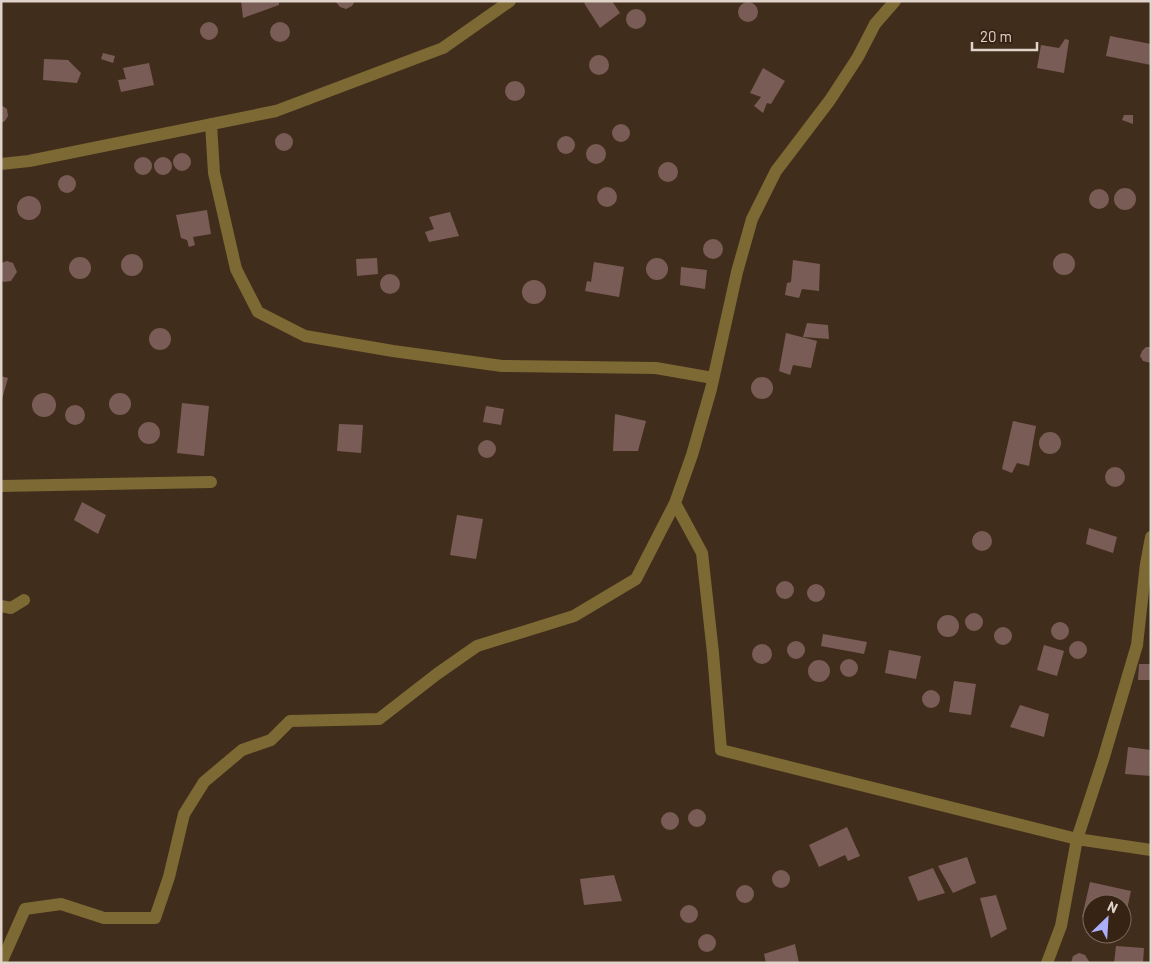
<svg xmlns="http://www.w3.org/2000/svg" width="1152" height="964" viewBox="0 0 1152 964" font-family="Barlow,sans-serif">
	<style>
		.building { fill: #7a5c56 }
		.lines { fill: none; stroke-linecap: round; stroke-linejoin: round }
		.minor { stroke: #7d6934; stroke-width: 12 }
	</style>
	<rect width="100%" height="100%" fill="#412d1c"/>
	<!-- building -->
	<path class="building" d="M 241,1 L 279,1 L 279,5 L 243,18 Z
		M 335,1 L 355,1 L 352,6 L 346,9 L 340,7 Z
		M 587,1 L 612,1 L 620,13 L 600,28 L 584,3 Z
		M738 12a10 10 0 1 1 20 0a10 10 0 1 1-20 0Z
		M626 19a10 10 0 1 1 20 0a10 10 0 1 1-20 0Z
		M200 31a9 9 0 1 1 18 0a9 9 0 1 1-18 0Z
		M270 32a10 10 0 1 1 20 0a10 10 0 1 1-20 0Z
		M 1110,36 L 1151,44 L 1151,65 L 1106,56 Z
		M 1065,39 L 1069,40 L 1064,73 L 1037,68 L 1041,45 L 1059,48 Z
		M 103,53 L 115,56 L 113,63 L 101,59 Z
		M589 65a10 10 0 1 1 20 0a10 10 0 1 1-20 0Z
		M 44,59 L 68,60 L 81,73 L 77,83 L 43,80 Z
		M 149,63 L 154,85 L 121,92 L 118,80 L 126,79 L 123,68 Z
		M 763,68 L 785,81 L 771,104 L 767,103 L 763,113 L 754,106 L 761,97 L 750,93 Z
		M505 91a10 10 0 1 1 20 0a10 10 0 1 1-20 0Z
		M 1,105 L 7,109 L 8,116 L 5,121 L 1,123 Z
		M 1124,115 L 1133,115 L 1133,124 L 1122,120 Z
		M612 133a9 9 0 1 1 18 0a9 9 0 1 1-18 0Z
		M275 142a9 9 0 1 1 18 0a9 9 0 1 1-18 0Z
		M557 145a9 9 0 1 1 18 0a9 9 0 1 1-18 0Z
		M586 154a10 10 0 1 1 20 0a10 10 0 1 1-20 0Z
		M173 162a9 9 0 1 1 18 0a9 9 0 1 1-18 0Z
		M134 166a9 9 0 1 1 18 0a9 9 0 1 1-18 0Z
		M154 166a9 9 0 1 1 18 0a9 9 0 1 1-18 0Z
		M658 172a10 10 0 1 1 20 0a10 10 0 1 1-20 0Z
		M58 184a9 9 0 1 1 18 0a9 9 0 1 1-18 0Z
		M597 197a10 10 0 1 1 20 0a10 10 0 1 1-20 0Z
		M1114 199a11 11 0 1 1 22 0a11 11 0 1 1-22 0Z
		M1089 199a10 10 0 1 1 20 0a10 10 0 1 1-20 0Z
		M17 208a12 12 0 1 1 24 0a12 12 0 1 1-24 0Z
		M 207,210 L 211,234 L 193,237 L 195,245 L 189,247 L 187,240 L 181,238 L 176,215 Z
		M 450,212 L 459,236 L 429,242 L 425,232 L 434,229 L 429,217 Z
		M703 249a10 10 0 1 1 20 0a10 10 0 1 1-20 0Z
		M1053 264a11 11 0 1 1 22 0a11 11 0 1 1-22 0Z
		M121 265a11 11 0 1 1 22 0a11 11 0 1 1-22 0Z
		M69 268a11 11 0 1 1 22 0a11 11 0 1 1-22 0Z
		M 377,258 L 378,274 L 357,276 L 356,259 Z
		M646 269a11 11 0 1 1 22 0a11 11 0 1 1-22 0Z
		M 793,260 L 820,264 L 819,291 L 802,289 L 799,298 L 785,295 L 787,283 L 791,282 Z
		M 7,261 L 13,263 L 17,272 L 11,281 L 4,282 L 1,280 L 1,263 Z
		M 594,262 L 624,267 L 619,297 L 585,291 L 587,281 L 591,282 Z
		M 681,267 L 707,270 L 705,289 L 680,285 Z
		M380 284a10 10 0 1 1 20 0a10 10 0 1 1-20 0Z
		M522 292a12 12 0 1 1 24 0a12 12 0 1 1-24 0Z
		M 807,323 L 828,325 L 829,339 L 803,337 Z
		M149 339a11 11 0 1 1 22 0a11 11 0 1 1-22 0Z
		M 786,333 L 817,341 L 811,368 L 793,365 L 790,375 L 779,371 Z
		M 1146,347 L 1151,347 L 1151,363 L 1143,361 L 1140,356 L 1142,351 Z
		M 1,376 L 8,378 L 2,399 L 1,399 Z
		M751 388a11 11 0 1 1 22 0a11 11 0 1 1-22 0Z
		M109 404a11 11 0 1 1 22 0a11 11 0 1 1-22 0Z
		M32 405a12 12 0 1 1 24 0a12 12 0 1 1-24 0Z
		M 182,403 L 209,406 L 204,456 L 177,453 Z
		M65 415a10 10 0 1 1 20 0a10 10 0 1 1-20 0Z
		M 486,406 L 504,409 L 501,425 L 483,422 Z
		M 615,414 L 646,421 L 638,451 L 613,451 Z
		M 1013,421 L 1036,426 L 1029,466 L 1017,463 L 1012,473 L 1002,469 Z
		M138 433a11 11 0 1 1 22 0a11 11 0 1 1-22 0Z
		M 339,424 L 363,425 L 361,453 L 337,451 Z
		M1039 443a11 11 0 1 1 22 0a11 11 0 1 1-22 0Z
		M478 449a9 9 0 1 1 18 0a9 9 0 1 1-18 0Z
		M1105 477a10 10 0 1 1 20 0a10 10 0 1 1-20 0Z
		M 82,502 L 106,515 L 98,534 L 74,520 Z
		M 457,515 L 483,519 L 476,559 L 450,555 Z
		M 1089,528 L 1117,537 L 1113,553 L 1086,544 Z
		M972 541a10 10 0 1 1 20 0a10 10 0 1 1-20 0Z
		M776 590a9 9 0 1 1 18 0a9 9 0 1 1-18 0Z
		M807 593a9 9 0 1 1 18 0a9 9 0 1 1-18 0Z
		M965 622a9 9 0 1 1 18 0a9 9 0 1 1-18 0Z
		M937 626a11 11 0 1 1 22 0a11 11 0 1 1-22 0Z
		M1051 631a9 9 0 1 1 18 0a9 9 0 1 1-18 0Z
		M994 636a9 9 0 1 1 18 0a9 9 0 1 1-18 0Z
		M 823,634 L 867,642 L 864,654 L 821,646 Z
		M787 650a9 9 0 1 1 18 0a9 9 0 1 1-18 0Z
		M1069 650a9 9 0 1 1 18 0a9 9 0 1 1-18 0Z
		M752 654a10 10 0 1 1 20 0a10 10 0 1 1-20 0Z
		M 1044,645 L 1064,651 L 1057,676 L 1037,670 Z
		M 889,650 L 921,656 L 916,679 L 885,673 Z
		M840 668a9 9 0 1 1 18 0a9 9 0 1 1-18 0Z
		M808 671a11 11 0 1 1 22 0a11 11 0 1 1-22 0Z
		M 1139,664 L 1151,664 L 1151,680 L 1138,680 Z
		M 954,681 L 976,684 L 971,715 L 949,712 Z
		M922 699a9 9 0 1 1 18 0a9 9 0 1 1-18 0Z
		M 1020,705 L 1049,714 L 1044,737 L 1010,727 Z
		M 1128,747 L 1151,750 L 1151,776 L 1125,774 Z
		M688 818a9 9 0 1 1 18 0a9 9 0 1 1-18 0Z
		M661 821a9 9 0 1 1 18 0a9 9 0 1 1-18 0Z
		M 847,827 L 860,856 L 848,861 L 845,855 L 819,867 L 809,845 Z
		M 967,857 L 976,883 L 953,893 L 938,866 Z
		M 933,868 L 945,893 L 918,901 L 908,877 Z
		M772 879a9 9 0 1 1 18 0a9 9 0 1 1-18 0Z
		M 614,875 L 622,901 L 584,905 L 580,879 Z
		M 1090,882 L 1131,891 L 1123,928 L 1122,904 L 1092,904 L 1092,919 L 1082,917 Z
		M736 894a9 9 0 1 1 18 0a9 9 0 1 1-18 0Z
		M 996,895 L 1007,929 L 991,938 L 980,898 Z
		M680 914a9 9 0 1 1 18 0a9 9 0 1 1-18 0Z
		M698 943a9 9 0 1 1 18 0a9 9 0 1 1-18 0Z
		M 795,944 L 799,963 L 766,963 L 764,954 Z
		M 1116,946 L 1144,948 L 1143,963 L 1114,963 Z
		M 1079,953 L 1085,955 L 1090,963 L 1071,963 L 1073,956 Z"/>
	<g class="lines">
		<!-- minor -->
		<path class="minor" d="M 895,1 L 875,24 L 858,57 L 830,100 L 776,171 L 752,219 L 737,272 L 711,389 L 692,455 L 675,503 L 702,553 L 713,653 L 721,750 L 1077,839 L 1151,850
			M 211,124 L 214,173 L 236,269 L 258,312 L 305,336 L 393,351 L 502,366 L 656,368 L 713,378
			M 1,164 L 29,161 L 276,111 L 443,48 L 510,1
			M 1,486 L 211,482
			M 1,606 L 11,608 L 24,600
			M 1,963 L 25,909 L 61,904 L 104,918 L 155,918 L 169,877 L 184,814 L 204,782 L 242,750 L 271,740 L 290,721 L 379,719 L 437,674 L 477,646 L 574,616 L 636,579 L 675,503
			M 1047,963 L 1061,926 L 1077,839 L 1103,760 L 1137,645 L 1146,564 L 1151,537"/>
	</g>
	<!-- border -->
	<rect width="1152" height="964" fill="none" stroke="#e0d3c9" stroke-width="5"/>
	<!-- north arrow -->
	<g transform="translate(1107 919) rotate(25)"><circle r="24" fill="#372313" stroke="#7b695c"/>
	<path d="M0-4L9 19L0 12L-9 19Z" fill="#abaffb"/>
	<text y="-8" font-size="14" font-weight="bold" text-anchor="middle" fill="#e0d3c9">N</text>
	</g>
	<!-- scale -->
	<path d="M972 42v8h65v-8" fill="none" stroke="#e0d3c9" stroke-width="2.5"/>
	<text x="980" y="42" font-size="15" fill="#e0d3c9" stroke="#372313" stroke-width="4" paint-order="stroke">20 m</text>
</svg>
